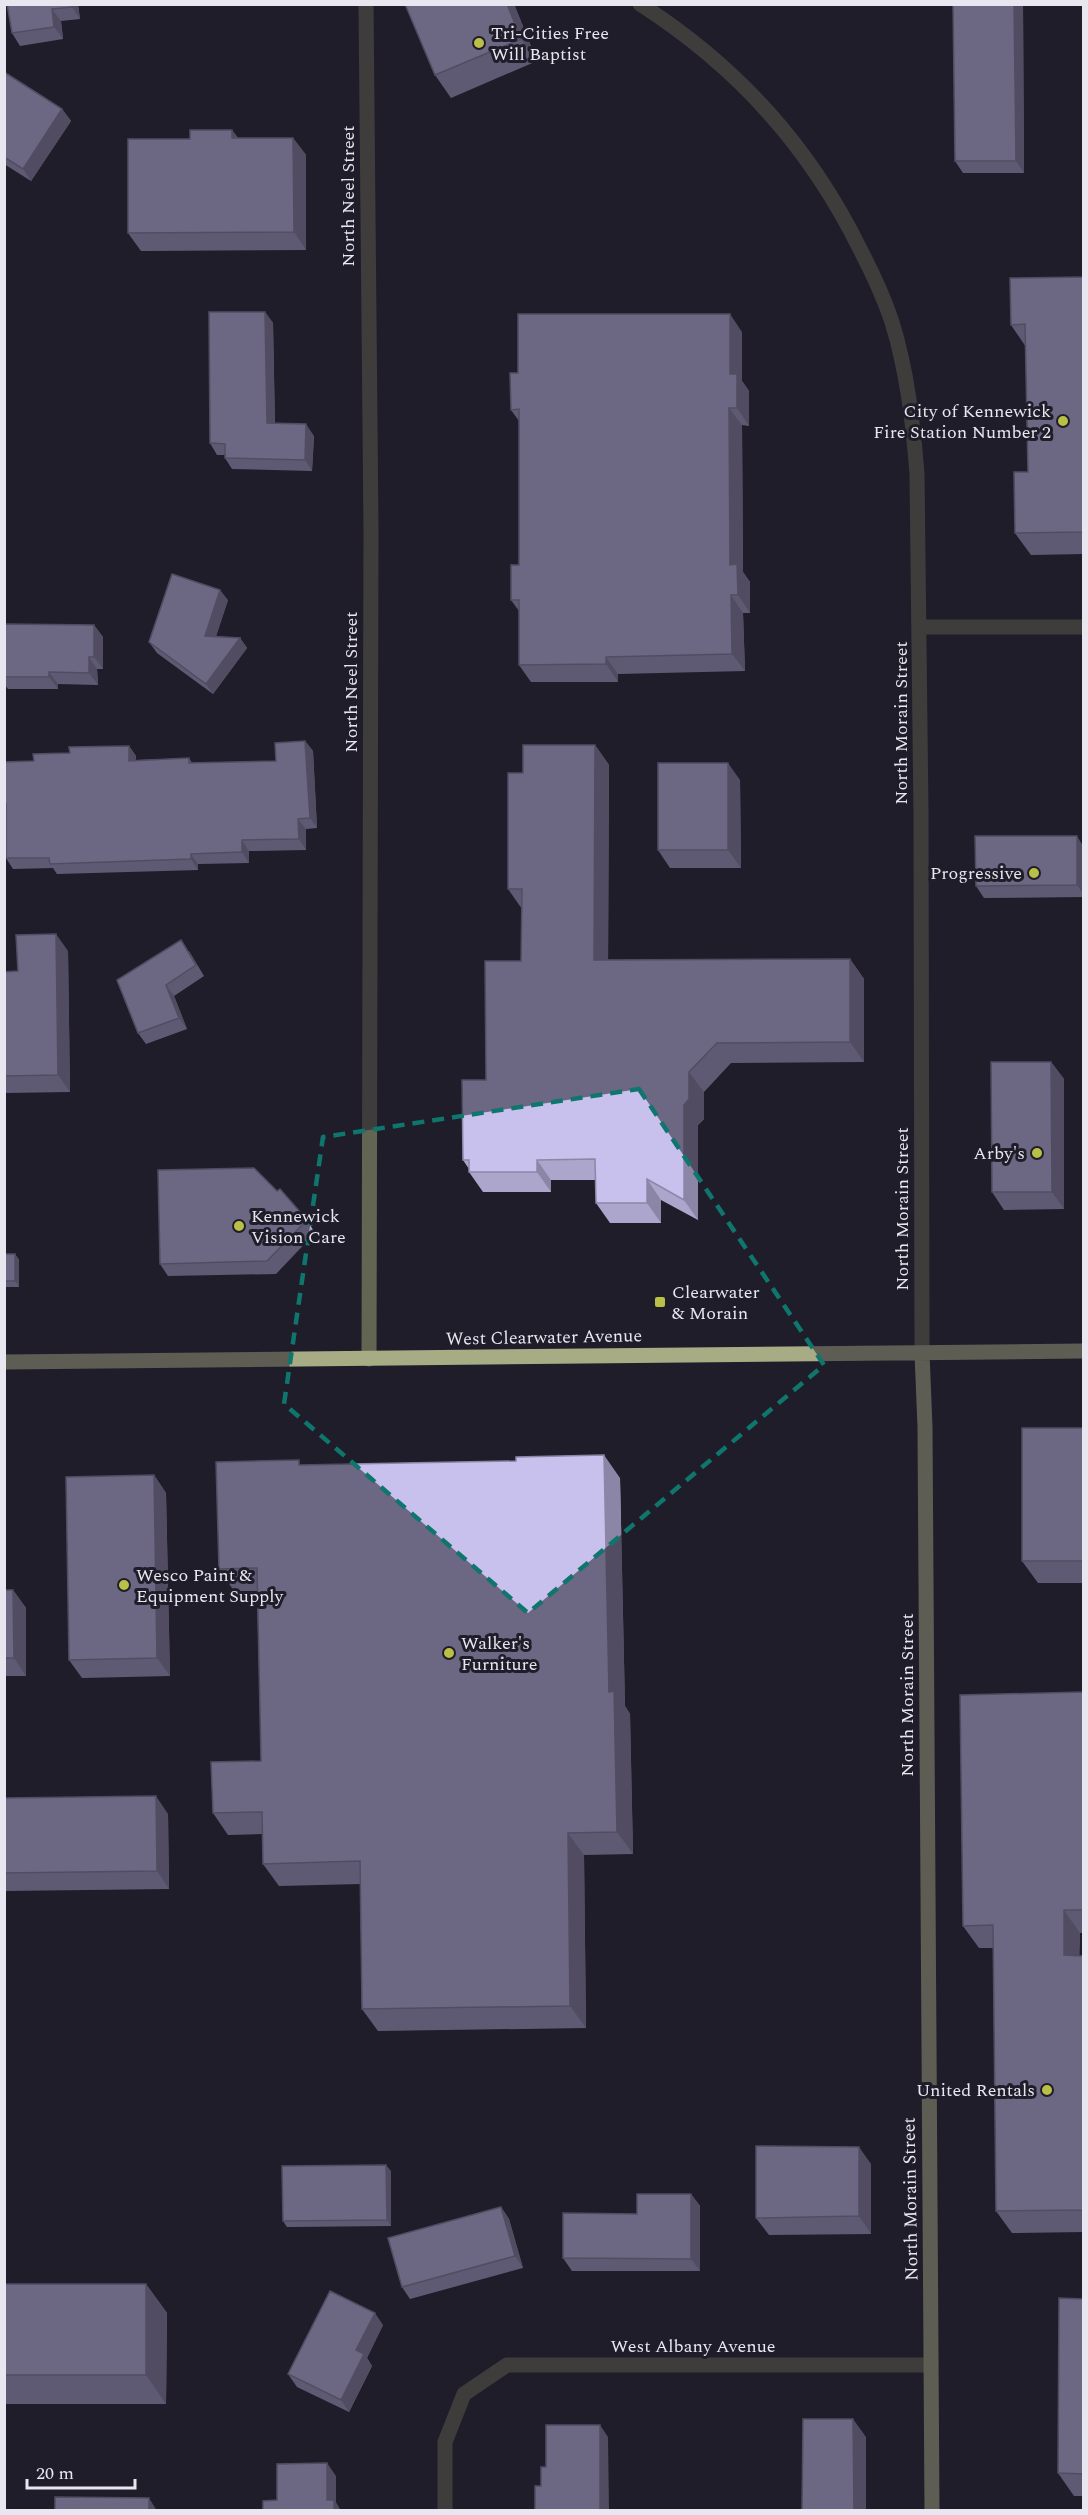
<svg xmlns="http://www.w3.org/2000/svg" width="1088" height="2515" viewBox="0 0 1088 2515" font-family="Spectral,serif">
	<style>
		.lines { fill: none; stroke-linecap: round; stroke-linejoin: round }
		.minor { stroke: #636553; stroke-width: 15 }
		.major { stroke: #a8ac85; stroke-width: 15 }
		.wall { fill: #aca5cc }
		.shaded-wall { fill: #8c86a6 }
		.building { fill: #c8c0ed; stroke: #8c86a6; stroke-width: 1.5 }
		.marked { fill: none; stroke: #0f766e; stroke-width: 4.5; stroke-dasharray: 12 8; stroke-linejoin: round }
		.poi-dot { fill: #b9c046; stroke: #201d2a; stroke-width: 2 }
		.labels { text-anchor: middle; stroke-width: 6; stroke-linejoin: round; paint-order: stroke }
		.poi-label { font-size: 18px; fill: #e8e7f0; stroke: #201d2a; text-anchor: start }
		.street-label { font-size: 18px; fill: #e8e7f0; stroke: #201d2a }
	</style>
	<rect width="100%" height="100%" fill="#201d2a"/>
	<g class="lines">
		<!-- minor -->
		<path class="minor" d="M 366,4 L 371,531 L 369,1359
			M 640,4 C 738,67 810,147 861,251 C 873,274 884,298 892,322 C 907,371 913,422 917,474 L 921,814 L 922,1353
			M 920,627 L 1084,627
			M 445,2510 L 445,2442 L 464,2394 L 507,2365 L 930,2365"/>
		<!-- major -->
		<path class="major" d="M 922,1353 L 925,1427 L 932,2510
			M 4,1362 L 1084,1351"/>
	</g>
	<!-- wall -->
	<path class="wall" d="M 7,4 L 78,4 L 80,19 L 61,21 L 63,39 L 20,46 L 12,33 Z
		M 514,4 L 537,61 L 451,98 L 435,75 Z
		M 953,4 L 1023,4 L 1024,173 L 963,173 L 955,161 Z
		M 4,72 L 62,109 L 71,121 L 31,181 L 4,164 Z
		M 232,130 L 238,138 L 293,138 L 306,155 L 306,250 L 141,251 L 128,233 L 190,139 Z
		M 1083,277 L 1083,554 L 1031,555 L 1015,533 L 1028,472 L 1026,347 L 1011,325 Z
		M 265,312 L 273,323 L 275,423 L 314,436 L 312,471 L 232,469 L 225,458 L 225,455 L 217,455 L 210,443 Z
		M 742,332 L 742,381 L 749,391 L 749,426 L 742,425 L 743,572 L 750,582 L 750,613 L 743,613 L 745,671 L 618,674 L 618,682 L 531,682 L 519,665 L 519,611 L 511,600 L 519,565 L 519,421 L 511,410 L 518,373 Z
		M 228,600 L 216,636 L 240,638 L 247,648 L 213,694 L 157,653 L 149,642 Z
		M 4,624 L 94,625 L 103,637 L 103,669 L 97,669 L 98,685 L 58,684 L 58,689 L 8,689 L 4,684 Z
		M 305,741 L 313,751 L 317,828 L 306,829 L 306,850 L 249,851 L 249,863 L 198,864 L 198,870 L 57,874 L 53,868 L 13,869 L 6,858 L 6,814 L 4,814 L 4,762 L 34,761 L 70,753 L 129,746 L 136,756 L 136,760 L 189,758 L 192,763 L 276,761 Z
		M 595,745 L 609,765 L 608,960 L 850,959 L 864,979 L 864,1062 L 731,1063 L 704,1092 L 704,1119 L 698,1125 L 698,1220 L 661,1200 L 661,1223 L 610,1223 L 596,1203 L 596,1180 L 551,1180 L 551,1192 L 483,1192 L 469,1172 L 469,1169 L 463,1160 L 521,961 L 522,909 L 508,889 L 523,773 Z
		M 740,780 L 741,868 L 670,868 L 658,850 Z
		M 1083,846 L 1083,897 L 984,898 L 976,886 Z
		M 68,951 L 70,1092 L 4,1093 L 4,972 L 18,971 Z
		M 189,951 L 204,976 L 174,996 L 187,1029 L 146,1044 L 138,1033 L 117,980 Z
		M 1051,1062 L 1064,1079 L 1064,1209 L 1004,1210 L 992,1192 Z
		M 307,1220 L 315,1233 L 276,1274 L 168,1276 L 160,1264 Z
		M 4,1254 L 15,1254 L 19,1260 L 19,1287 L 4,1287 Z
		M 1083,1428 L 1083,1583 L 1038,1583 L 1022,1561 Z
		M 303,1465 L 620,1478 L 625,1706 L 630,1714 L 633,1854 L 584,1855 L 586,2028 L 378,2031 L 362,2009 L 360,1884 L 279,1886 L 263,1864 L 262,1834 L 228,1835 L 213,1813 L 261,1761 L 257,1591 L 234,1591 L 219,1569 Z
		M 154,1475 L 166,1493 L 170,1676 L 82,1678 L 69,1660 Z
		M 4,1590 L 13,1590 L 26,1608 L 26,1676 L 4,1676 Z
		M 1083,1692 L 1083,1933 L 1080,1933 L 1079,1956 L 1083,1956 L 1083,2232 L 1012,2233 L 996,2211 L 993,1948 L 979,1948 L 963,1926 Z
		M 4,1798 L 168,1814 L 169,1889 L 4,1891 Z
		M 871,2164 L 871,2234 L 769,2235 L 756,2218 Z
		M 391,2171 L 391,2226 L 287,2227 L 283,2221 Z
		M 691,2194 L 700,2206 L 700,2271 L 572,2271 L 563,2258 L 637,2214 Z
		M 501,2207 L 509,2219 L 523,2268 L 410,2299 L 402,2287 Z
		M 4,2284 L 146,2284 L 167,2313 L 166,2404 L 4,2404 Z
		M 1083,2299 L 1083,2496 L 1074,2496 L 1058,2473 Z
		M 383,2325 L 367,2358 L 372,2366 L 349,2412 L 297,2387 L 288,2374 Z"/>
	<!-- shaded-wall -->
	<path class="shaded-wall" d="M 71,4 L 78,4 L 80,19 L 72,7 Z
		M 507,4 L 514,4 L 537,61 L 521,39 Z
		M 1014,4 L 1023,4 L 1024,173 L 1016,161 Z
		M 52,9 L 61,21 L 63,39 L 54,27 Z
		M 62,109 L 71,121 L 31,181 L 23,169 Z
		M 232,130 L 244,148 L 232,138 Z
		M 293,138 L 306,155 L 306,250 L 294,232 Z
		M 265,312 L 273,323 L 275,434 L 267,423 Z
		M 730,314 L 742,332 L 742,381 L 749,391 L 749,426 L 737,408 L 730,374 Z
		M 729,408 L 742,425 L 743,572 L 750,582 L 750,613 L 738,595 L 730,565 Z
		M 306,424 L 314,436 L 312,471 L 305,460 Z
		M 220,590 L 228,600 L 213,646 L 205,636 Z
		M 731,595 L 743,613 L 745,671 L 732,654 Z
		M 94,625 L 103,637 L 103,669 L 94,657 Z
		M 240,638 L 247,648 L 213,694 L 206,684 Z
		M 89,657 L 97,669 L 98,685 L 89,673 Z
		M 606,657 L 618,674 L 618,682 L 606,664 Z
		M 49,672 L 58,684 L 58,689 L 49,677 Z
		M 305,741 L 313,751 L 317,828 L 310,818 Z
		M 595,745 L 609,765 L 608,980 L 594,960 Z
		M 129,746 L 136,756 L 136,771 L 129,761 Z
		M 728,763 L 740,780 L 741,868 L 728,850 Z
		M 298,819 L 306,829 L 306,850 L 299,839 Z
		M 1077,836 L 1083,846 L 1083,894 L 1077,885 Z
		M 242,840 L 249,851 L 249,863 L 242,852 Z
		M 191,854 L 198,864 L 198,870 L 191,859 Z
		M 56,934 L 68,951 L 70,1092 L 58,1075 Z
		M 850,959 L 864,979 L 864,1062 L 850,1042 Z
		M 166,985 L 174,996 L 187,1029 L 179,1018 Z
		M 1051,1062 L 1064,1079 L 1064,1209 L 1052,1192 Z
		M 689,1072 L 704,1092 L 704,1119 L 698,1125 L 698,1220 L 684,1200 L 684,1105 Z
		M 537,1160 L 551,1180 L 551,1192 L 537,1172 Z
		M 647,1179 L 661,1200 L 661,1223 L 647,1203 Z
		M 15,1254 L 19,1260 L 19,1287 L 15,1281 Z
		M 604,1455 L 620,1478 L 625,1706 L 630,1714 L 633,1854 L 617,1832 L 609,1692 Z
		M 154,1475 L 166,1493 L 170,1676 L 157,1658 Z
		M 13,1590 L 26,1608 L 26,1676 L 14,1658 Z
		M 156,1796 L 168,1814 L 169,1889 L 157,1871 Z
		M 568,1833 L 584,1855 L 586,2028 L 570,2006 Z
		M 1064,1910 L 1080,1933 L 1079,1977 L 1064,1955 Z
		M 859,2147 L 871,2164 L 871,2234 L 859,2216 Z
		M 386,2165 L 391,2171 L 391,2226 L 387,2220 Z
		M 691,2194 L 700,2206 L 700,2271 L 691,2259 Z
		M 501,2207 L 509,2219 L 523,2268 L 515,2256 Z
		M 146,2284 L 167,2313 L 166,2404 L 146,2375 Z
		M 375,2313 L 383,2325 L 367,2358 L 372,2366 L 349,2412 L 341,2400 L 356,2350 Z
		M 853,2419 L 866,2437 L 866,2511 L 854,2511 Z
		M 600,2425 L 608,2437 L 609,2511 L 600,2511 Z
		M 327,2463 L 336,2476 L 336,2502 L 341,2511 L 334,2511 L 327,2500 Z
		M 149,2498 L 157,2511 L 149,2511 Z"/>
	<!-- building -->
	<path class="building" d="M 7,4 L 71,4 L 72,7 L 52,9 L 54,27 L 12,33 Z
		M 405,4 L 507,4 L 521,39 L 435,75 Z
		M 953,4 L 1014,4 L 1016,161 L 955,161 Z
		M 4,72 L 62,109 L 23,169 L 4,157 Z
		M 190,130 L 232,130 L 232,138 L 293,138 L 294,232 L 128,233 L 128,139 L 190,139 Z
		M 1083,277 L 1083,532 L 1015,533 L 1014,472 L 1028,472 L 1025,324 L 1011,325 L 1010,278 Z
		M 209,312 L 265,312 L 267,423 L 306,424 L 305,460 L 225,458 L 225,444 L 210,443 Z
		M 518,314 L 730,314 L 730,374 L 737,374 L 737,408 L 729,408 L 730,565 L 737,564 L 738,595 L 731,595 L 732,654 L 606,657 L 606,664 L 519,665 L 519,600 L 511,600 L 511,565 L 519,565 L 519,409 L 511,410 L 510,373 L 518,373 Z
		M 172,574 L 220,590 L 205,636 L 240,638 L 206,684 L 149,642 Z
		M 4,624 L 94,625 L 94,657 L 89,657 L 89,673 L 49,672 L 49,677 L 4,677 Z
		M 305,741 L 310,818 L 298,819 L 299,839 L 242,840 L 242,852 L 191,854 L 191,859 L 50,864 L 49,858 L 6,858 L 6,804 L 4,804 L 4,762 L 34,761 L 33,754 L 70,753 L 69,747 L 129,746 L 129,761 L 189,758 L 189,763 L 276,761 L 275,743 Z
		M 523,745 L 595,745 L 594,960 L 850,959 L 850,1042 L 717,1043 L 689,1072 L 689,1099 L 684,1105 L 684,1200 L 647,1179 L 647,1203 L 596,1203 L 595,1159 L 537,1160 L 537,1172 L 469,1172 L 469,1160 L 463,1160 L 462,1080 L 486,1080 L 485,961 L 521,961 L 522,889 L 508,889 L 508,773 L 523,773 Z
		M 658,763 L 728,763 L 728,850 L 658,850 Z
		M 975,836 L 1077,836 L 1077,885 L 976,886 Z
		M 56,934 L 58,1075 L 4,1076 L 4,972 L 18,971 L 16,935 Z
		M 181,940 L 196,965 L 166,985 L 179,1018 L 138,1033 L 117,980 Z
		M 991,1062 L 1051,1062 L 1052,1192 L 992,1192 Z
		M 254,1168 L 277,1191 L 280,1189 L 307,1220 L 267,1261 L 160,1264 L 158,1170 Z
		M 4,1254 L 15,1254 L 15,1281 L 4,1281 Z
		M 1022,1428 L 1083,1428 L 1083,1561 L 1022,1561 Z
		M 604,1455 L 609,1692 L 614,1691 L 617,1832 L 568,1833 L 570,2006 L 362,2009 L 360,1861 L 263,1864 L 262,1812 L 213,1813 L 211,1762 L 261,1761 L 257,1568 L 219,1569 L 216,1462 L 299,1460 L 299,1465 L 516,1461 L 516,1457 Z
		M 154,1475 L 157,1658 L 69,1660 L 66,1477 Z
		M 4,1590 L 13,1590 L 14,1658 L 4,1658 Z
		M 1083,1692 L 1083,1910 L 1064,1910 L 1064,1955 L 1083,1956 L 1083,2210 L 996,2211 L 993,1925 L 963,1926 L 960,1695 Z
		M 156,1796 L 157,1871 L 4,1873 L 4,1798 Z
		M 756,2146 L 859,2147 L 859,2216 L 756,2218 Z
		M 386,2165 L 387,2220 L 283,2221 L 282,2166 Z
		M 637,2194 L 691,2194 L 691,2259 L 563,2258 L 563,2213 L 637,2214 Z
		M 501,2207 L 515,2256 L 402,2287 L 388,2238 Z
		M 4,2284 L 146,2284 L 146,2375 L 4,2375 Z
		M 330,2291 L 375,2313 L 356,2350 L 364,2354 L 341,2400 L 288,2374 Z
		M 1059,2298 L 1083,2299 L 1083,2474 L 1058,2473 Z
		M 803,2419 L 853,2419 L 854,2511 L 802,2511 Z
		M 546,2425 L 600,2425 L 600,2511 L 535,2511 L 535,2486 L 541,2486 L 541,2467 L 546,2467 Z
		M 327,2463 L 327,2500 L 334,2500 L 334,2511 L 263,2511 L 263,2501 L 277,2500 L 277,2464 Z
		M 55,2497 L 149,2498 L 149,2511 L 55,2511 Z"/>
	<!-- marked area -->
	<path d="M0 0H1088V2515H0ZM 639,1089 L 824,1365 L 528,1613 L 284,1404 L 323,1137 Z" fill="#201d2a" fill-opacity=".55" fill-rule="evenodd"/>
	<path class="marked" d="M 639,1089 L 824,1365 L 528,1613 L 284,1404 L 323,1137 Z"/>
	<!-- markers -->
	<g class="poi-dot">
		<circle cx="479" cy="43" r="6"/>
		<circle cx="1063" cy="421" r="6"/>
		<circle cx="1034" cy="873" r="6"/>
		<circle cx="1037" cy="1153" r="6"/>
		<circle cx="239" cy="1226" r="6"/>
		<rect x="654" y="1296" width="12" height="12" rx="3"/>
		<circle cx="124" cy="1585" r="6"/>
		<circle cx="449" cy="1653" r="6"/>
		<circle cx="1047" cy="2090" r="6"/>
	</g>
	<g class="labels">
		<!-- poi labels -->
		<g class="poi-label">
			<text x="491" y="39">Tri-Cities Free<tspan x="491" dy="21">Will Baptist</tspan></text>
			<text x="1051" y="417" text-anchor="end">City of Kennewick<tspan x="1051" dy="21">Fire Station Number 2</tspan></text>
			<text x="1022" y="879" text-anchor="end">Progressive</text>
			<text x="1025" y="1159" text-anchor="end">Arby's</text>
			<text x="251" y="1222">Kennewick<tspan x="251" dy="21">Vision Care</tspan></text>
			<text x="672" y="1298">Clearwater<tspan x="672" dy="21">&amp; Morain</tspan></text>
			<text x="136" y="1581">Wesco Paint &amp;<tspan x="136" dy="21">Equipment Supply</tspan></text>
			<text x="461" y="1649">Walker's<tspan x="461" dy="21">Furniture</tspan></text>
			<text x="1035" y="2096" text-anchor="end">United Rentals</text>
		</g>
		<!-- street labels -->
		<g class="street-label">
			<text transform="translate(348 196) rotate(-90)" y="6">North Neel Street</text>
			<text transform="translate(351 682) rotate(-90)" y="6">North Neel Street</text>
			<text transform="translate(901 723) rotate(-90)" y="6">North Morain Street</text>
			<text transform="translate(902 1209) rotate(-90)" y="6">North Morain Street</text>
			<text transform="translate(544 1337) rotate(-1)" y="6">West Clearwater Avenue</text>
			<text transform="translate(907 1695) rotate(-90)" y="6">North Morain Street</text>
			<text transform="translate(910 2199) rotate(-91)" y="6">North Morain Street</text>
			<text x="693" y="2352">West Albany Avenue</text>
		</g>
	</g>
	<!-- border -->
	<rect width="1088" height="2515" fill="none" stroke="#e8e7f0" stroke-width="12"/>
	<!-- scale -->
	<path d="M27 2479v9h108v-9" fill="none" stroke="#e8e7f0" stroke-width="3"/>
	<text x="36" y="2479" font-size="18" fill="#e8e7f0" stroke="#201d2a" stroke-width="4.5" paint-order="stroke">20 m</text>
</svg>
